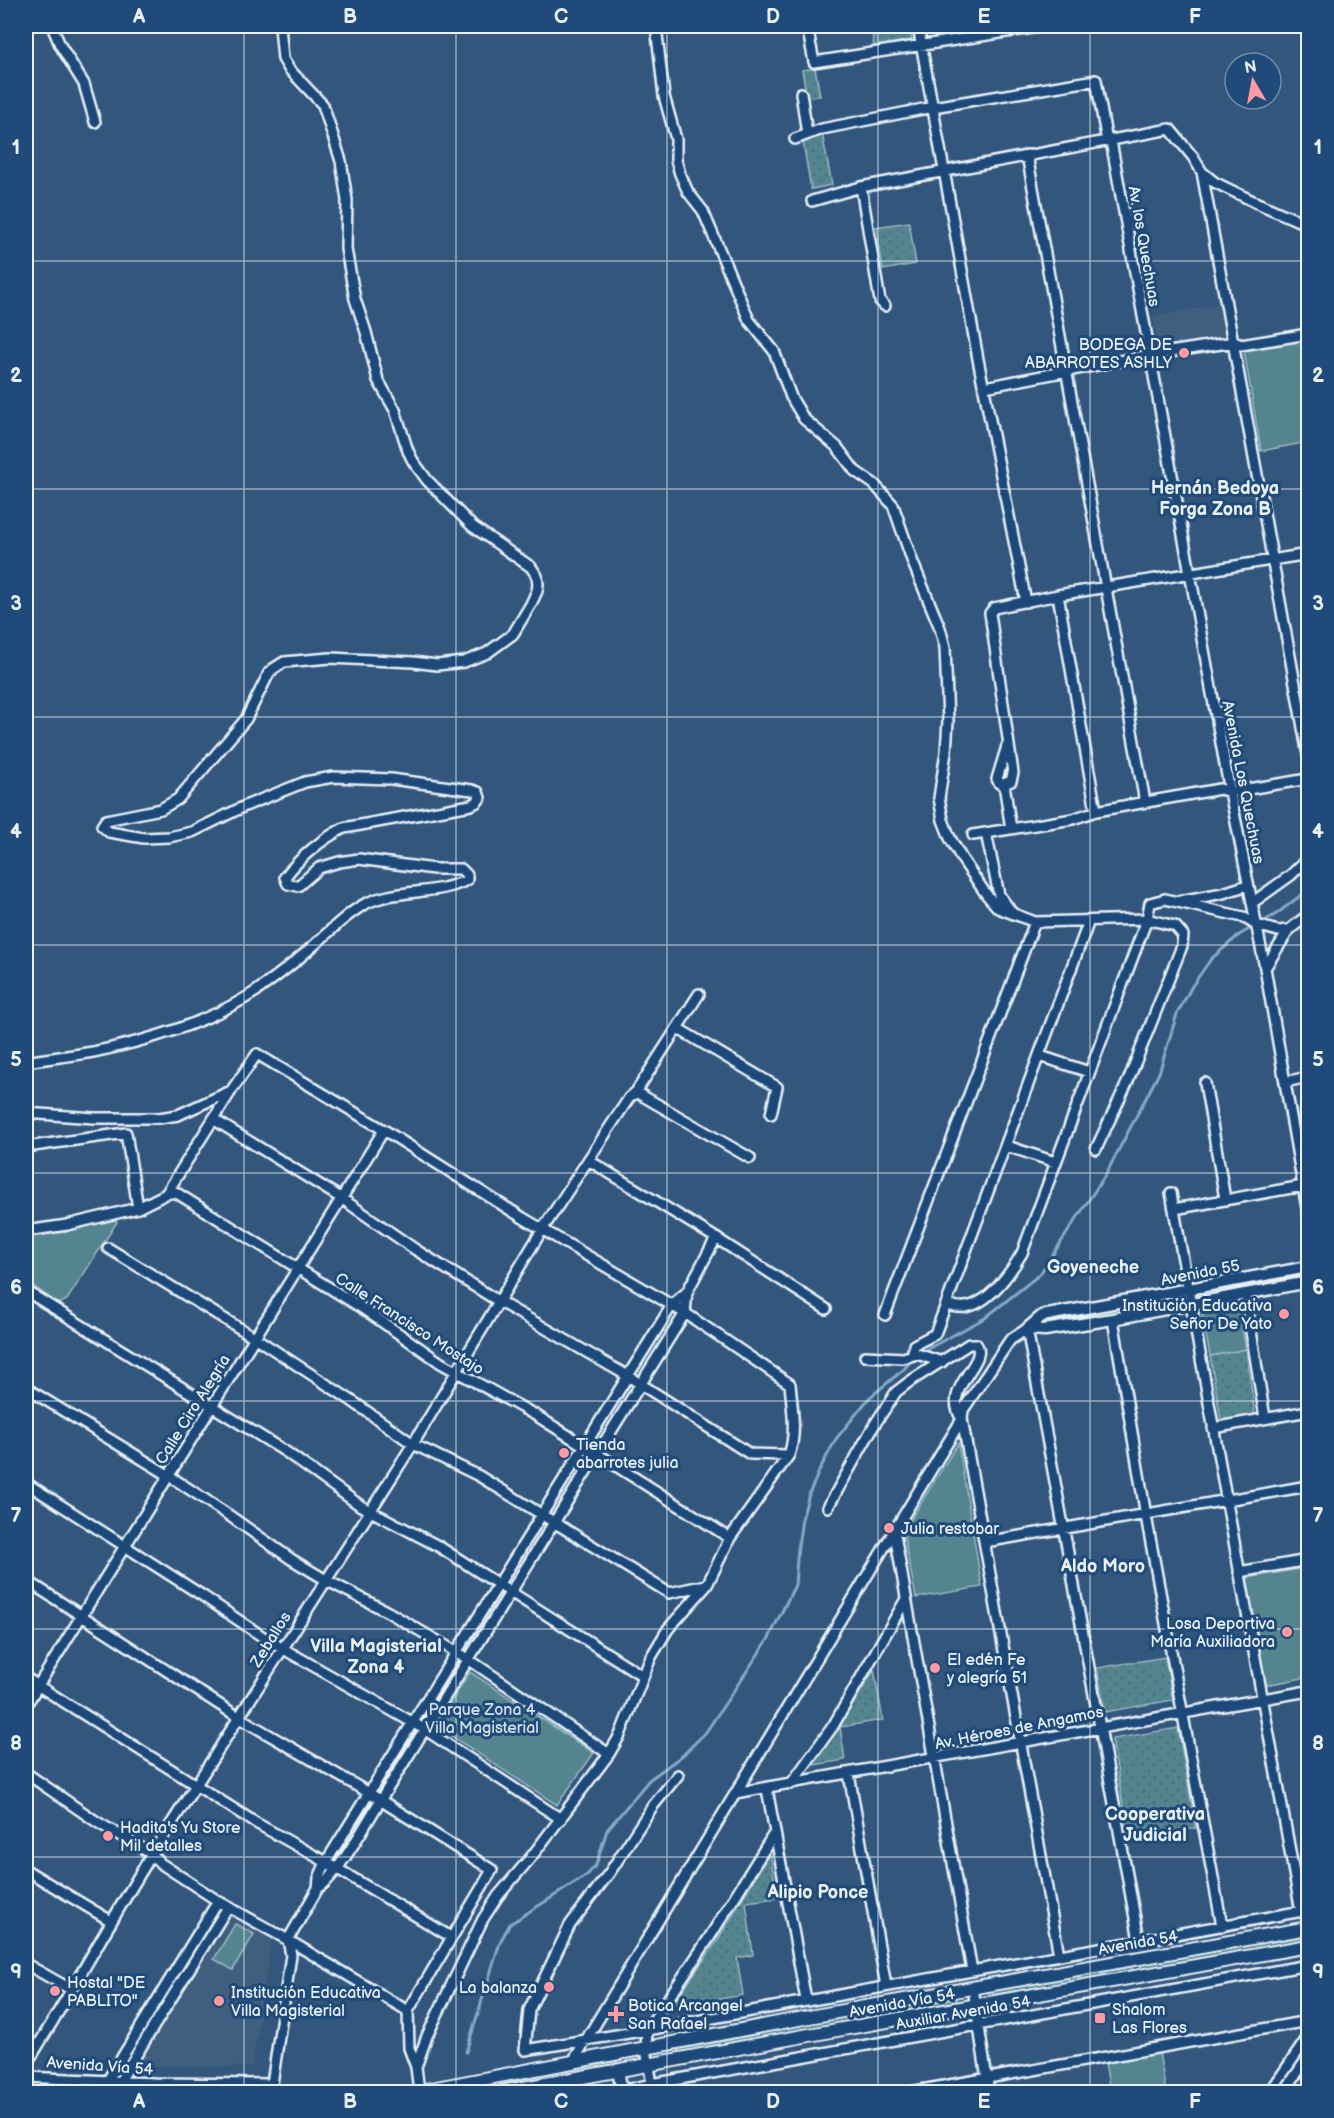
<svg xmlns="http://www.w3.org/2000/svg" width="1334" height="2118" viewBox="0 0 1334 2118" font-family="'Balsamiq Sans',sans-serif">
	<style>
		.built { fill: #415e7e }
		.grass { fill: url(#grass-dots); stroke: #9ebac4; stroke-width: 1.5 }
		.park { fill: #53848f; stroke: #9ebac4; stroke-width: 1.5 }
		.lines { fill: none; stroke-linecap: round; stroke-linejoin: round }
		.stream { stroke: #86aac4; stroke-width: 3 }
		.minor-casing { stroke: #e8f1f8; stroke-width: 14 }
		.tertiary-casing { stroke: #e8f1f8; stroke-width: 15 }
		.secondary-casing { stroke: #e8f1f8; stroke-width: 16 }
		.minor { stroke: #1f4a7a; stroke-width: 9 }
		.tertiary { stroke: #1f4a7a; stroke-width: 10 }
		.secondary { stroke: #1f4a7a; stroke-width: 12 }
		.grid { fill: none; stroke: #e8f1f8; stroke-width: 1.5; stroke-opacity: 0.55 }
		.poi-dot { fill: #ff9aa2; stroke: #1f4a7a; stroke-width: 2 }
		.labels { text-anchor: middle; stroke-width: 6; stroke-linejoin: round; paint-order: stroke }
		.street-label { font-size: 16px; fill: #e8f1f8; stroke: #1f4a7a }
		.poi-label { font-size: 16px; fill: #e8f1f8; stroke: #1f4a7a; text-anchor: start }
		.park-label { font-size: 16px; fill: #d2e1e8; stroke: #1f4a7a }
		.neighbourhood-label { font-size: 18px; font-weight: bold; fill: #e8f1f8; stroke: #1f4a7a }
		.neatline { fill: none; stroke: #e8f1f8; stroke-width: 2 }
		.grid-label { font-size: 20px; text-anchor: middle; font-weight: bold; fill: #e8f1f8 }
	</style>
	<defs>
		<pattern id="grass-dots" width="8" height="8" patternUnits="userSpaceOnUse" patternTransform="scale(1.5)"><rect width="8" height="8" fill="#53848f"/><path d="M2 2h.1M6 6h.1" fill="none" stroke="#4e6c73" stroke-width="1.8" stroke-linecap="round"/></pattern>
	</defs>
	<rect width="100%" height="100%" fill="#33567c"/>
	<filter id="ink" filterUnits="userSpaceOnUse"><feTurbulence type="fractalNoise" baseFrequency=".0167" numOctaves="2"/><feDisplacementMap in="SourceGraphic" scale="12" xChannelSelector="R" yChannelSelector="G"/><feConvolveMatrix kernelMatrix="1 2 1 2 8 2 1 2 1" color-interpolation-filters="sRGB"/></filter>
	<g filter="url(#ink)">
		<!-- built -->
		<path class="built" d="M 1221,304 L 1226,335 L 1158,347 L 1153,316 Z
			M 230,1914 L 272,1937 L 252,2067 L 137,2066 Z"/>
		<!-- grass -->
		<path class="grass" d="M 871,26 L 909,26 L 912,40 L 874,47 Z
			M 815,68 L 820,96 L 807,98 L 802,70 Z
			M 822,133 L 832,185 L 811,189 L 803,142 Z
			M 909,222 L 916,264 L 883,270 L 876,227 Z
			M 1302,1273 L 1303,1279 L 1204,1297 L 1203,1291 Z
			M 1173,1297 L 1174,1303 L 1052,1324 L 1051,1319 Z
			M 1246,1349 L 1255,1415 L 1221,1420 L 1210,1356 Z
			M 1165,1657 L 1173,1700 L 1105,1712 L 1097,1668 Z
			M 874,1670 L 883,1720 L 840,1727 L 845,1760 L 808,1766 L 839,1727 Z
			M 1178,1728 L 1196,1828 L 1128,1836 L 1112,1739 Z
			M 770,1852 L 777,1898 L 746,1902 L 753,1955 L 737,1958 L 743,1995 L 670,2008 L 717,1941 Z
			M 1308,1933 L 1308,1941 L 1142,1971 L 1140,1963 Z
			M 1131,1965 L 1133,1973 L 990,1998 L 988,1991 Z
			M 956,1996 L 958,2004 L 679,2054 L 678,2047 Z
			M 616,2060 L 617,2065 L 474,2092 L 441,2092 Z"/>
		<!-- park -->
		<path class="park" d="M 1308,340 L 1308,442 L 1261,451 L 1244,351 Z
			M 115,1219 L 117,1222 L 67,1300 L 59,1304 L 26,1281 L 26,1238 L 68,1231 Z
			M 1238,1306 L 1246,1349 L 1210,1356 L 1202,1313 Z
			M 958,1443 L 982,1587 L 916,1598 L 903,1532 Z
			M 1300,1569 L 1308,1620 L 1308,1677 L 1266,1685 L 1247,1578 Z
			M 470,1672 L 594,1753 L 557,1805 L 436,1726 Z
			M 235,1924 L 254,1934 L 233,1970 L 214,1959 Z
			M 1159,2052 L 1166,2092 L 1110,2092 L 1105,2062 Z"/>
		<g class="lines">
			<!-- stream -->
			<path class="stream" d="M 1260,923 L 1275,915 L 1308,890
				M 922,1352 L 985,1318 L 1040,1274 L 1106,1174 L 1159,1073 L 1177,1014 L 1192,986 L 1211,959 L 1239,935 L 1255,926
				M 466,2052 L 500,1942 L 510,1924 L 587,1875 L 596,1865 L 607,1830 L 649,1780 L 683,1755 L 706,1732 L 769,1638 L 795,1585 L 798,1546 L 802,1519 L 809,1494 L 821,1467 L 836,1439 L 869,1398 L 903,1370 L 914,1358"/>
			<defs>
				<path id="minor" d="M 52,26 L 60,45 L 84,84 L 95,122
					M 656,26 L 664,96 L 676,139 L 676,160 L 680,174 L 688,192 L 703,211 L 749,320 L 774,351 L 791,397 L 804,419 L 837,447 L 855,471 L 874,484 L 893,505 L 913,563 L 940,628 L 945,647 L 948,721 L 946,752 L 939,798 L 943,820 L 950,838 L 962,859 L 986,894 L 998,908 L 1035,922 L 1147,919 L 1175,926 L 1183,935 L 1182,946 L 1128,1081 L 1096,1149
					M 807,26 L 814,62 L 1046,26
					M 918,26 L 978,359 L 1026,602
					M 801,93 L 807,134
					M 795,139 L 822,129 L 933,107 L 1096,80 L 1107,142
					M 1111,141 L 1230,792 L 1265,968 L 1308,1214
					M 1027,155 L 1145,802
					M 1202,172 L 1308,755
					M 861,187 L 880,301 L 885,306
					M 812,201 L 861,187 L 1170,129 L 1193,157 L 1202,172 L 1214,182 L 1255,202 L 1308,225
					M 985,387 L 1150,355 L 1234,342 L 1241,345 L 1308,334
					M 1058,595 L 1096,811
					M 1007,746 L 997,779 L 999,783 L 1004,784 L 1011,829
					M 1004,784 L 1011,781 L 1013,773 L 990,613 L 994,608 L 1058,595 L 1308,554
					M 986,833 L 999,895 L 1013,914
					M 973,835 L 1073,819 L 1096,811 L 1220,789 L 1230,792 L 1308,779
					M 1180,901 L 1223,893 L 1248,885
					M 1252,903 L 1291,875 L 1308,858
					M 1265,968 L 1289,930
					M 677,1028 L 777,1087 L 771,1114
					M 1040,1056 L 1089,1072
					M 26,1062 C 48,1058 71,1056 93,1052 C 147,1041 209,1022 255,992 C 275,978 294,963 312,947 C 329,932 345,915 365,904 C 396,888 436,896 467,880 L 467,875 L 461,869 L 434,869 L 359,859 L 339,862 L 319,868 L 298,886 L 288,884 L 285,877 C 300,857 322,839 344,828 L 471,805 L 477,802 L 480,798 L 478,792 L 472,790 L 391,779 L 333,777 L 305,782 L 245,806 L 192,832 L 169,837 L 144,838 L 109,832 L 102,826 L 106,820 L 161,809 L 178,799 L 246,719 L 269,673 L 273,669 L 284,662 L 330,658 L 413,662 L 437,665 L 464,662 L 487,653 L 513,634 L 531,604 L 537,591 L 538,584 L 537,576 L 531,567 L 472,526 L 427,480 L 413,461 L 408,451 L 395,410 L 378,380 L 366,332 L 355,299 L 346,249 L 347,200 L 341,161 L 323,105 L 289,69 L 283,59 L 280,26
					M 1285,1082 L 1308,1077
					M 1205,1083 L 1225,1199
					M 636,1092 L 750,1158
					M 26,1113 L 94,1118 L 159,1118 L 178,1115 L 231,1091
					M 213,1119 L 341,1198 L 416,1250 L 498,1301 L 628,1376 L 750,1454 L 789,1455
					M 1007,1146 L 1055,1162
					M 26,1147 L 126,1133 L 138,1208
					M 588,1160 L 716,1238 L 826,1309
					M 1171,1193 L 1301,1912
					M 166,1194 L 175,1192 L 365,1310 L 441,1363 L 537,1416 L 730,1538
					M 1174,1209 L 1303,1186
					M 26,1231 L 67,1225 L 138,1208 L 166,1194 L 231,1091 L 257,1054 L 384,1130 L 523,1218 L 685,1313 L 790,1384 C 792,1407 797,1433 789,1455 L 730,1538 L 707,1585 L 668,1629 L 651,1657 L 620,1735 L 609,1754 L 532,1856 L 498,1896 L 483,1919 L 427,2036 L 416,2067 L 419,2092
					M 108,1248 L 254,1337 L 352,1401 L 413,1444 L 479,1476 L 669,1593 L 706,1585
					M 26,1291 L 286,1452 L 361,1506 L 438,1546 L 643,1676
					M 1245,1294 L 1265,1418
					M 946,1305 C 952,1306 959,1308 965,1307 C 989,1304 1011,1272 1022,1253 L 1147,919 L 1150,903 L 1165,899 L 1243,917 L 1256,925 L 1278,931 L 1289,930 L 1308,915
					M 885,1315 L 1035,922
					M 1113,1319 L 1146,1516 L 1222,1926
					M 865,1356 L 903,1358 L 917,1354
					M 942,1362 L 917,1354 L 913,1351 L 914,1345 L 935,1334 L 1089,921
					M 26,1388 L 168,1475 L 227,1514 L 291,1559 L 326,1580 L 388,1612 L 468,1659 L 609,1754
					M 1213,1428 L 1308,1411
					M 26,1483 L 203,1596 L 266,1639 L 424,1729 L 561,1819
					M 828,1507 L 873,1427 L 896,1392 L 909,1382 L 969,1344 L 976,1344 C 990,1362 940,1388 962,1419 L 1059,1955
					M 894,1529 L 972,1971
					M 985,1542 L 1308,1486
					M 1305,1560 L 1308,1582
					M 1239,1572 L 1308,1560
					M 26,1580 L 240,1718 L 369,1793 L 492,1870 L 408,2011 L 409,2048 L 416,2067
					M 26,1678 L 256,1823 L 326,1862 L 451,1937
					M 26,1705 L 384,1130
					M 26,1773 L 97,1822 L 152,1854 L 160,1863 L 218,1901 L 288,1940 L 408,2011
					M 849,1774 L 886,1986
					M 678,1775 L 652,1807 L 610,1872 L 570,1925 L 529,2010 L 525,2050 L 647,2030 L 1308,1910
					M 791,1784 L 833,1726 L 906,1599
					M 767,1789 L 806,2000
					M 735,1793 L 1308,1691
					M 26,1870 L 111,1921
					M 318,1888 C 336,1878 367,1822 380,1801 L 685,1313 L 687,1292 L 716,1238
					M 26,1964 L 72,1990
					M 973,1988 L 989,2092
					M 572,2063 L 962,1419 L 963,1410 L 1010,1340 L 1027,1329 L 1139,1940
					M 26,2065 C 69,1996 109,1924 152,1854 L 413,1444 L 542,1230 L 629,1098 L 636,1092 L 699,994
					M 26,2077 L 153,2083 L 168,2090 L 169,2092
					M 108,2080 L 218,1901
					M 120,2081 L 228,1907
					M 153,2083 L 272,2084 L 291,1955 L 288,1940 L 318,1888 L 319,1878 L 326,1862 C 441,1676 556,1490 672,1305 L 687,1292
					M 652,2084 L 646,2049 L 647,2030 L 709,1938 L 775,1832
					M 624,2092 L 634,2088 L 652,2084 L 1308,1965
					M 910,2092 L 1308,2021
					M 1270,2092 L 1308,2037
					M 1284,2092 L 1308,2057"/>
				<path id="tertiary" d="M 1027,1329 L 1042,1316 L 1308,1267
					M 1027,1329 L 1045,1330 L 1113,1319 L 1308,1282
					M 618,2070 L 622,2092"/>
				<path id="secondary" d="M 415,2092 L 809,2017 L 1308,1928
					M 502,2092 L 809,2035 L 1308,1946"/>
			</defs>
			<!-- minor casing -->
			<use href="#minor" class="minor-casing"/>
			<!-- tertiary casing -->
			<use href="#tertiary" class="tertiary-casing"/>
			<!-- secondary casing -->
			<use href="#secondary" class="secondary-casing"/>
			<!-- minor -->
			<use href="#minor" class="minor"/>
			<!-- tertiary -->
			<use href="#tertiary" class="tertiary"/>
			<!-- secondary -->
			<use href="#secondary" class="secondary"/>
		</g>
	</g>
	<!-- grid -->
	<path class="grid" d="M 244,26 L 244,2092M 456,26 L 456,2092M 667,26 L 667,2092M 878,26 L 878,2092M 1090,26 L 1090,2092M 26,261 L 1308,261M 26,489 L 1308,489M 26,717 L 1308,717M 26,945 L 1308,945M 26,1173 L 1308,1173M 26,1401 L 1308,1401M 26,1629 L 1308,1629M 26,1857 L 1308,1857"/>
	<!-- markers -->
	<g class="poi-dot">
		<circle cx="1184" cy="353" r="6"/>
		<circle cx="1284" cy="1314" r="6"/>
		<circle cx="564" cy="1453" r="6"/>
		<circle cx="889" cy="1528" r="6"/>
		<circle cx="1287" cy="1632" r="6"/>
		<circle cx="935" cy="1668" r="6"/>
		<circle cx="108" cy="1836" r="6"/>
		<circle cx="549" cy="1987" r="6"/>
		<circle cx="55" cy="1991" r="6"/>
		<circle cx="219" cy="2001" r="6"/>
		<path d="M613 2005h6v6h6v6h-6v6h-6v-6h-6v-6h6z"/>
		<rect x="1094" y="2012" width="12" height="12" rx="3"/>
	</g>
	<g class="labels">
		<!-- street labels -->
		<g class="street-label">
			<text transform="translate(1145 246) rotate(80)" y="6">Av. los Quechuas</text>
			<text transform="translate(1244 782) rotate(79)" y="6">Avenida Los Quechuas</text>
			<text transform="translate(1200 1272) rotate(-11)" y="6">Avenida 55</text>
			<text transform="translate(410 1323) rotate(33)" y="6">Calle Francisco Mostajo</text>
			<text transform="translate(192 1409) rotate(-58)" y="6">Calle Ciro Alegría</text>
			<text transform="translate(270 1639) rotate(-58)" y="6">Zeballos</text>
			<text transform="translate(1019 1727) rotate(-11)" y="6">Av. Héroes de Angamos</text>
			<text transform="translate(1138 1942) rotate(-10)" y="6">Avenida 54</text>
			<text transform="translate(902 2002) rotate(-10)" y="6">Avenida Vía 54</text>
			<text transform="translate(963 2012) rotate(-10)" y="6">Auxiliar Avenida 54</text>
			<text transform="translate(100 2065) rotate(4)" y="6">Avenida Vía 54</text>
		</g>
		<!-- poi labels -->
		<g class="poi-label">
			<text x="1172" y="350" text-anchor="end">BODEGA DE<tspan x="1172" dy="18">ABARROTES ASHLY</tspan></text>
			<text x="1272" y="1311" text-anchor="end">Institución Educativa<tspan x="1272" dy="18">Señor De Yato</tspan></text>
			<text x="576" y="1450">Tienda<tspan x="576" dy="18">abarrotes julia</tspan></text>
			<text x="901" y="1534">Julia restobar</text>
			<text x="1275" y="1629" text-anchor="end">Losa Deportiva<tspan x="1275" dy="18">María Auxiliadora</tspan></text>
			<text x="947" y="1665">El edén Fe<tspan x="947" dy="18">y alegría 51</tspan></text>
			<text x="120" y="1833">Hadita's Yu Store<tspan x="120" dy="18">Mil detalles</tspan></text>
			<text x="67" y="1988">Hostal "DE<tspan x="67" dy="18">PABLITO"</tspan></text>
			<text x="537" y="1993" text-anchor="end">La balanza</text>
			<text x="231" y="1998">Institución Educativa<tspan x="231" dy="18">Villa Magisterial</tspan></text>
			<text x="628" y="2011">Botica Arcangel<tspan x="628" dy="18">San Rafael</tspan></text>
			<text x="1112" y="2015">Shalom<tspan x="1112" dy="18">Las Flores</tspan></text>
		</g>
		<!-- park labels -->
		<g class="park-label">
			<text x="482" y="1715">Parque Zona 4<tspan x="482" dy="18">Villa Magisterial</tspan></text>
		</g>
		<!-- neighbourhood labels -->
		<g class="neighbourhood-label">
			<text x="1215" y="494">Hernán Bedoya<tspan x="1215" dy="21">Forga Zona B</tspan></text>
			<text x="1093" y="1273">Goyeneche</text>
			<text x="1103" y="1572">Aldo Moro</text>
			<text x="376" y="1652">Villa Magisterial<tspan x="376" dy="21">Zona 4</tspan></text>
			<text x="1155" y="1820">Cooperativa<tspan x="1155" dy="21">Judicial</tspan></text>
			<text x="818" y="1898">Alipio Ponce</text>
		</g>
	</g>
	<!-- margin -->
	<rect width="1334" height="2118" fill="none" stroke="#1f4a7a" stroke-width="66"/>
	<!-- north arrow -->
	<g transform="translate(1253 81) rotate(350)"><circle r="28" fill="#1f4a7a" stroke="#6f8dac" stroke-width="1.5"/>
	<path d="M0-4.5L10 22L0 15L-10 22Z" fill="#ff9aa2"/>
	<text y="-9" font-size="16" font-weight="bold" text-anchor="middle" fill="#e8f1f8">N</text>
	</g>
	<rect x="33" y="33" width="1268" height="2052" class="neatline"/>
	<g class="grid-label">
		<text x="139" y="23">A</text>
		<text x="350" y="23">B</text>
		<text x="561" y="23">C</text>
		<text x="773" y="23">D</text>
		<text x="984" y="23">E</text>
		<text x="1195" y="23">F</text>
		<text x="16" y="154">1</text>
		<text x="1318" y="154">1</text>
		<text x="16" y="382">2</text>
		<text x="1318" y="382">2</text>
		<text x="16" y="610">3</text>
		<text x="1318" y="610">3</text>
		<text x="16" y="838">4</text>
		<text x="1318" y="838">4</text>
		<text x="16" y="1066">5</text>
		<text x="1318" y="1066">5</text>
		<text x="16" y="1294">6</text>
		<text x="1318" y="1294">6</text>
		<text x="16" y="1522">7</text>
		<text x="1318" y="1522">7</text>
		<text x="16" y="1750">8</text>
		<text x="1318" y="1750">8</text>
		<text x="16" y="1978">9</text>
		<text x="1318" y="1978">9</text>
		<text x="139" y="2108">A</text>
		<text x="350" y="2108">B</text>
		<text x="561" y="2108">C</text>
		<text x="773" y="2108">D</text>
		<text x="984" y="2108">E</text>
		<text x="1195" y="2108">F</text>
	</g>
</svg>
